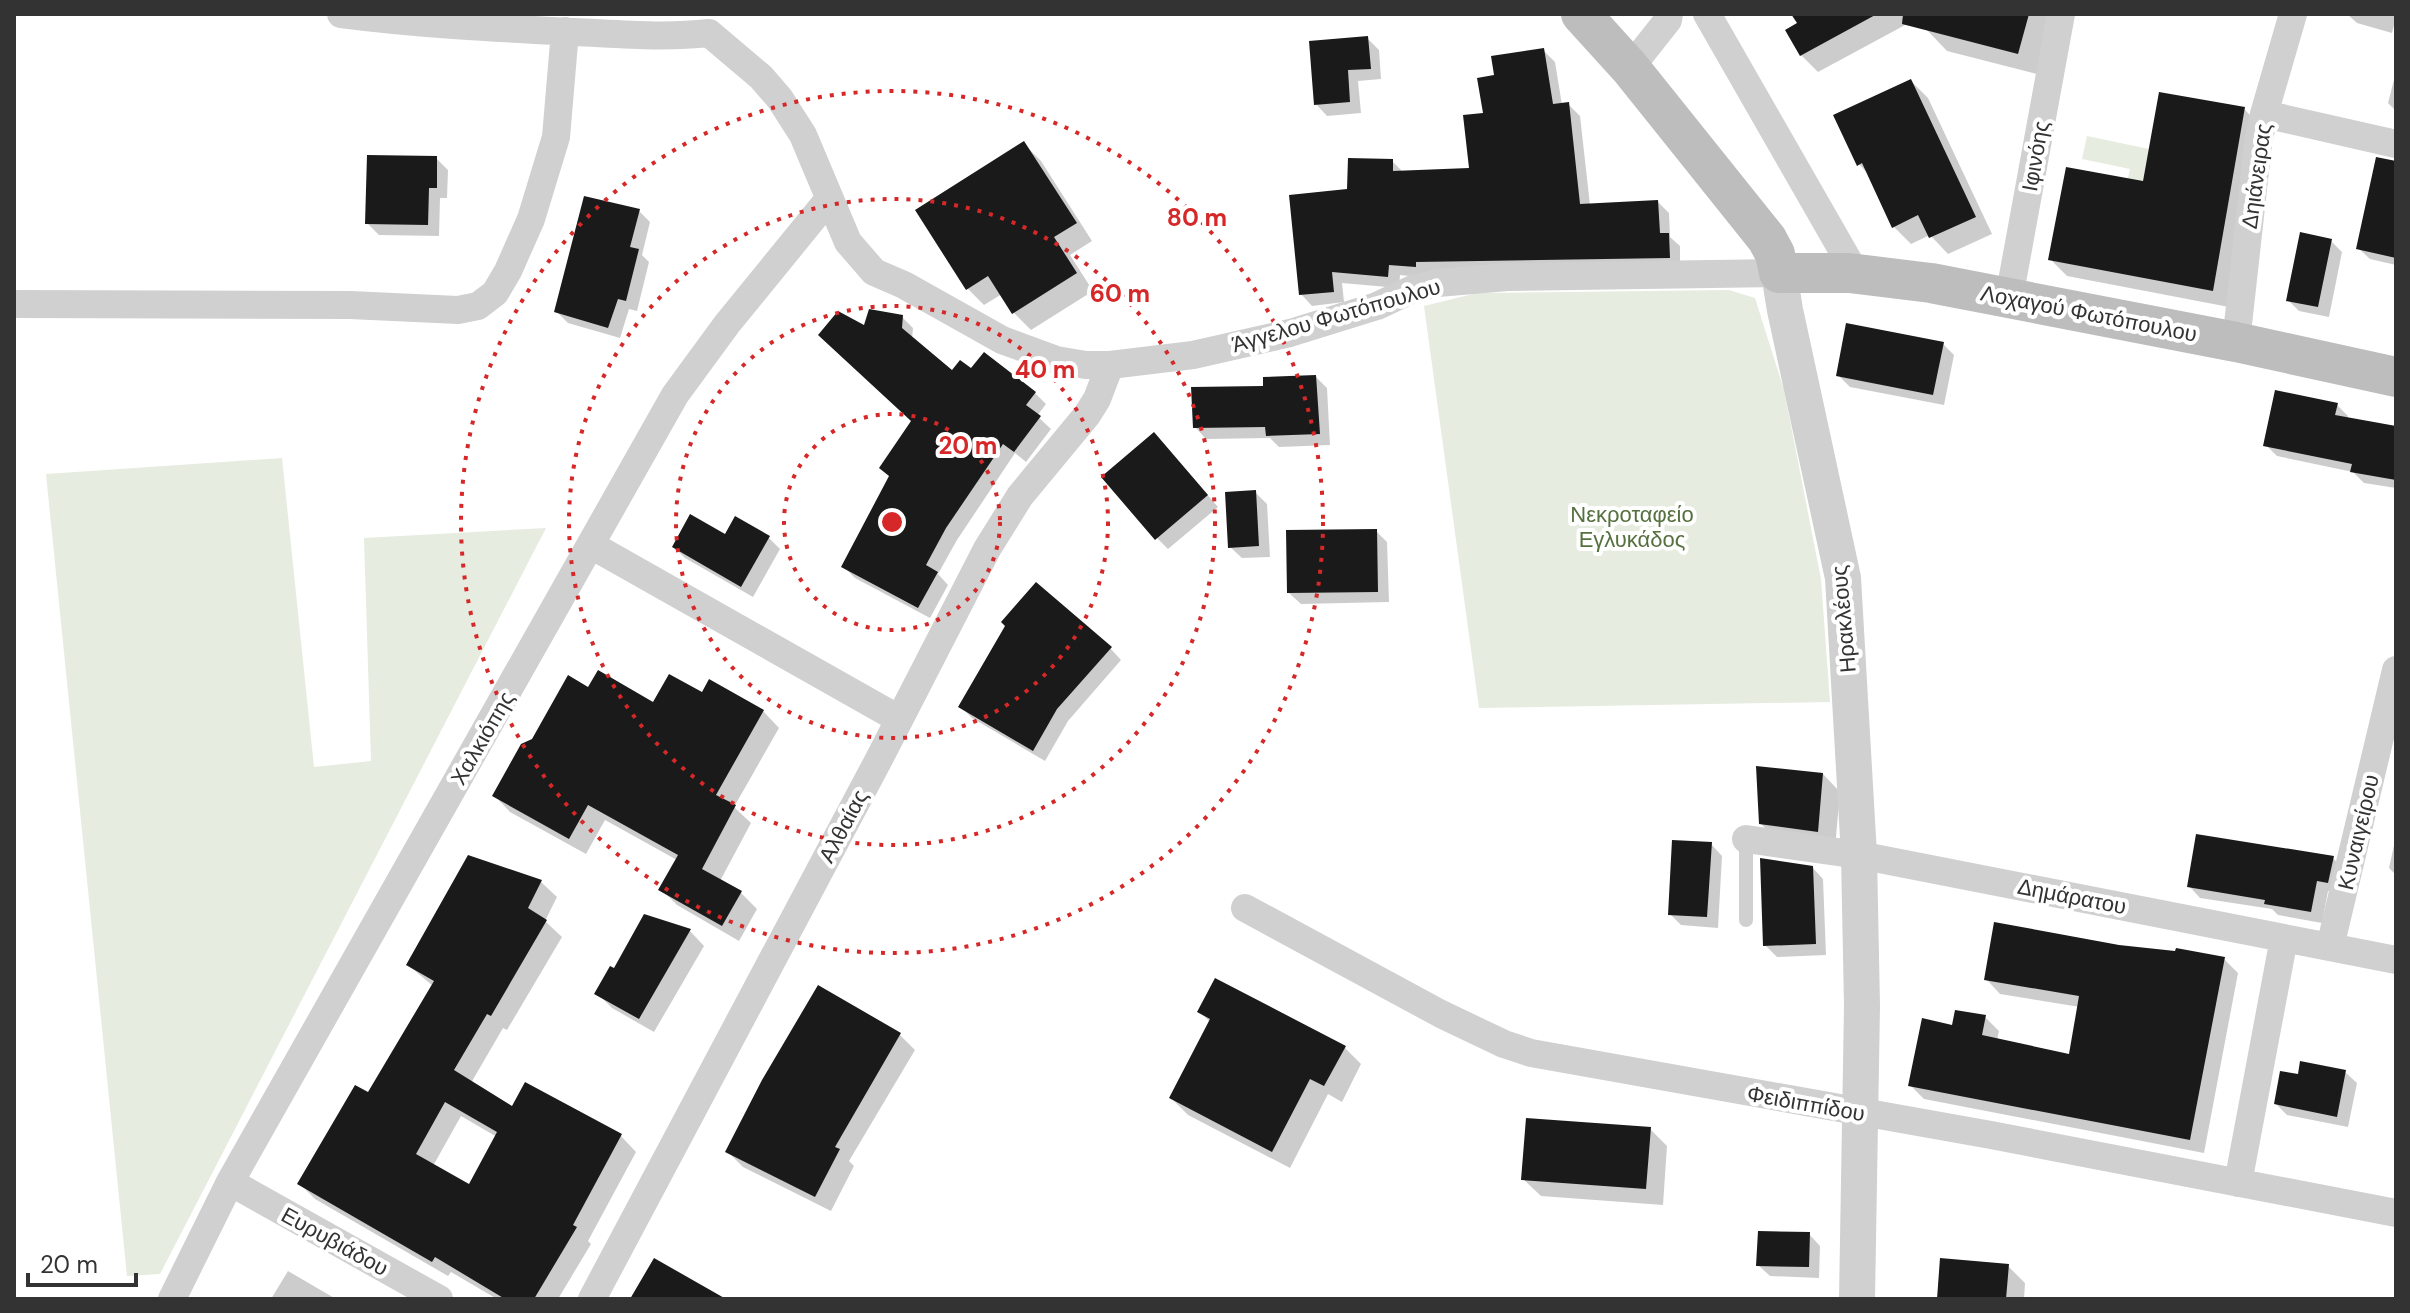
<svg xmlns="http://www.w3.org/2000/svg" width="2410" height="1313" viewBox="0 0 2410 1313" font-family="'DM Sans',sans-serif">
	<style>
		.green { fill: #e6ecdf }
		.shadow { fill: #0003; fill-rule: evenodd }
		.building { fill: #1a1a1a; fill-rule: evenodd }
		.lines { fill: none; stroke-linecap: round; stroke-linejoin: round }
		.service { stroke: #d0d0d0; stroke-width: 14 }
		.minor { stroke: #d0d0d0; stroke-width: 28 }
		.tertiary { stroke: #d0d0d0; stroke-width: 36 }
		.secondary { stroke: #bdbdbd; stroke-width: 40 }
		.ring { fill: none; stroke: #d62828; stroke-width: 4; stroke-dasharray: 4 8 }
		.labels { text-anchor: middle; stroke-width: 8; stroke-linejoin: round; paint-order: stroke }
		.street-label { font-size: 22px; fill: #333; stroke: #fff }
		.park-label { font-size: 22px; fill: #56703f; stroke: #fff }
		.centre { fill: #d62828; stroke: #fff; stroke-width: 4 }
		.ring-label { font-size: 24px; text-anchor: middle; font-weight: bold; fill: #d62828; stroke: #fff; stroke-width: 8; stroke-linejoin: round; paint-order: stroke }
	</style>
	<rect width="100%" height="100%" fill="#fff"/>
	<!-- green -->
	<path class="green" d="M 2087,136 L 2149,149 L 2138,204 L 2123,201 L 2130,169 L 2082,159 Z
		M 1729,290 L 1755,298 L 1784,390 L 1821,579 L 1830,702 L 1479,708 L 1424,306 L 1477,293 Z
		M 282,458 L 314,767 L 371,761 L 364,538 L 546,528 L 160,1274 L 127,1276 L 46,474 Z"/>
	<!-- shadow -->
	<path class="shadow" d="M 1794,14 L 1901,14 L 1907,24 L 1818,72 L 1801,55 L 1799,24 Z
		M 1929,14 L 2057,14 L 2041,75 L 1947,51 L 1925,28 Z
		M 2347,14 L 2396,14 L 2396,17 L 2392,33 L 2357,23 Z
		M 1367,38 L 1379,50 L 1381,79 L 1358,81 L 1361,113 L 1327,116 L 1316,104 Z
		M 1543,50 L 1555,62 L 1562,105 L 1568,104 L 1580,116 L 1590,205 L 1658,202 L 1669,213 L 1670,237 L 1680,246 L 1680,268 L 1427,278 L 1400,275 L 1399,288 L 1342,283 L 1344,302 L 1312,306 L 1301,294 L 1348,191 L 1392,161 L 1404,173 L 1471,170 L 1497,77 Z
		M 2396,72 L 2396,111 L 2388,103 Z
		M 1911,81 L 1928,98 L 1992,234 L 1948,254 L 1930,235 L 1911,244 L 1894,227 L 1869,175 L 1859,164 Z
		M 2244,109 L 2261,126 L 2229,307 L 2067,276 L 2050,259 Z
		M 1024,144 L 1041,161 L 1092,241 L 1070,255 L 1093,291 L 1031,330 L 1014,313 L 1002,294 L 984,305 L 967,288 Z
		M 436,158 L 448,170 L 447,198 L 440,198 L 439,236 L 379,235 L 367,223 Z
		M 2396,180 L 2396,265 L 2370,259 L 2358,248 Z
		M 639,211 L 650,222 L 642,255 L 649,262 L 637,311 L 629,309 L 620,338 L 568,323 L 556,311 Z
		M 2331,241 L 2342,252 L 2329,317 L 2299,311 L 2288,300 Z
		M 902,317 L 913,328 L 912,339 L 952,373 L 971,371 L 1035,393 L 1046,404 L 1037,416 L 1051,429 L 1026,462 L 1015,453 L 957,540 L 938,574 L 948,585 L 930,618 L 855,578 L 843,566 L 891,478 L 913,421 L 865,328 Z
		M 1943,344 L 1954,355 L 1944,405 L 1850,387 L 1838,375 Z
		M 1316,377 L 1327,388 L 1330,445 L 1279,447 L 1270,438 L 1206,439 L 1195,427 L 1265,388 Z
		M 2337,405 L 2348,416 L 2347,419 L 2396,428 L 2396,488 L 2364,483 L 2353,472 L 2277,456 L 2266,445 Z
		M 1165,446 L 1218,507 L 1168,549 L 1157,538 Z
		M 1255,492 L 1267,504 L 1270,557 L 1242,558 L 1230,547 Z
		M 736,519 L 769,538 L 780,549 L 753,597 L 685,558 L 674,547 L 726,537 Z
		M 1376,531 L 1387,542 L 1389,602 L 1301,604 L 1289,593 Z
		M 1110,648 L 1121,660 L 1068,721 L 1045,761 L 972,718 L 961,707 Z
		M 710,682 L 763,711 L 779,728 L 734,807 L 751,823 L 720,881 L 741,893 L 757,909 L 739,941 L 677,905 L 661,889 L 677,860 L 605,820 L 586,854 L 510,812 L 494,795 L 533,740 L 589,689 L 654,705 L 702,694 Z
		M 1823,774 L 1840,792 L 1835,848 L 1778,840 L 1760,823 Z
		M 2396,836 L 2396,875 L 2389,868 Z
		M 1711,844 L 1722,856 L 1718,928 L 1681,925 L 1670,914 Z
		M 469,858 L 541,882 L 557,897 L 545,921 L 562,937 L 507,1030 L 503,1028 L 471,1083 L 513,1109 L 621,1136 L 636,1152 L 588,1241 L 591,1244 L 558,1299 L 497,1299 L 451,1272 L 448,1276 L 315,1199 L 299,1183 L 368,1095 L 433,986 L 408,965 ZM 461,1116 L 497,1137 L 470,1187 L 433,1166 Z
		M 2333,858 L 2344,870 L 2339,893 L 2328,891 L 2322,923 L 2278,915 L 2272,909 L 2200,898 L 2189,886 Z
		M 1812,867 L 1823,879 L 1826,955 L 1777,957 L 1765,945 Z
		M 690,931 L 704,946 L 654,1032 L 612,1008 L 597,993 L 615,970 Z
		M 2118,947 L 2224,959 L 2238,973 L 2204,1153 L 1924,1099 L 1910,1085 L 1954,1027 L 1985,1017 L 1999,1031 L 1997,1040 L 2071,1056 L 2080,1007 L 2000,994 L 1987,980 Z
		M 1200,1012 L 1344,1047 L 1361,1064 L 1342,1102 L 1328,1094 L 1290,1168 L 1188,1115 L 1171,1098 L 1211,1023 Z
		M 900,1035 L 915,1050 L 849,1161 L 854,1166 L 831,1211 L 743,1167 L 728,1152 Z
		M 2345,1072 L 2357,1083 L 2348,1127 L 2287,1115 L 2276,1104 L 2299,1077 Z
		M 1650,1129 L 1667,1146 L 1663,1205 L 1541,1196 L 1523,1179 Z
		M 1809,1234 L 1820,1246 L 1819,1278 L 1770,1276 L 1758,1265 Z
		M 2008,1266 L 2025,1283 L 2024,1299 L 1939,1299 Z
		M 288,1271 L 336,1299 L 271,1299 Z"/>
	<!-- building -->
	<path class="building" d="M 1791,14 L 1877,14 L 1800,56 L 1785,30 L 1797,23 Z
		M 1903,14 L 2029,14 L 2018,54 L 1902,24 Z
		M 1368,36 L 1371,69 L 1348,70 L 1350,102 L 1314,105 L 1309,41 Z
		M 1544,48 L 1553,104 L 1569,102 L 1580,204 L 1658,200 L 1660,233 L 1669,233 L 1670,258 L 1416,262 L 1416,267 L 1389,265 L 1388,277 L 1332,272 L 1334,292 L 1299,295 L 1289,195 L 1347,189 L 1348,158 L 1393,159 L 1393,171 L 1469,168 L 1463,115 L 1483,113 L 1477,78 L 1494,75 L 1491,56 Z
		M 1911,79 L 1976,217 L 1929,238 L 1918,215 L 1892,228 L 1862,163 L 1857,166 L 1833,115 Z
		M 2159,92 L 2245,107 L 2213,291 L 2048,260 L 2066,167 L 2143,181 Z
		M 1024,141 L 1077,223 L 1054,237 L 1077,273 L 1012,314 L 988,276 L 966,290 L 915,210 Z
		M 367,155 L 437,156 L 437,188 L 429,188 L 428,225 L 365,224 Z
		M 2376,157 L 2396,161 L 2396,258 L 2356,249 Z
		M 584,196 L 640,209 L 630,247 L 639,249 L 626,301 L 618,299 L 608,328 L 554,312 Z
		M 2300,232 L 2332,239 L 2318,307 L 2286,301 Z
		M 869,309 L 903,315 L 902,328 L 952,370 L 960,360 L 971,368 L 984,352 L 1036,392 L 1026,405 L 1041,416 L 1014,452 L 1003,444 L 946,528 L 926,565 L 938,572 L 918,608 L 841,567 L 889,476 L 879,468 L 911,421 L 818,335 L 838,311 L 864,325 Z
		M 1846,323 L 1944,342 L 1933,395 L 1836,376 Z
		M 1316,375 L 1320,434 L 1266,436 L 1265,427 L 1193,428 L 1191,387 L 1263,386 L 1263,377 Z
		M 2275,390 L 2338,403 L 2335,415 L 2396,426 L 2396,480 L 2350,472 L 2352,464 L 2263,446 Z
		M 1154,432 L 1208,495 L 1155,540 L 1101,477 Z
		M 1256,490 L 1259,546 L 1228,548 L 1225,492 Z
		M 690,514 L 725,534 L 735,516 L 770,536 L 741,587 L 672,547 Z
		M 1377,529 L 1378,592 L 1287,593 L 1286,530 Z
		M 1036,582 L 1112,647 L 1057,709 L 1033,751 L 958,707 L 1005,626 L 1001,622 Z
		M 598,670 L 653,702 L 669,674 L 702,692 L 709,679 L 764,710 L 716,795 L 736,805 L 702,869 L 742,891 L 722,926 L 658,890 L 678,855 L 588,805 L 569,839 L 492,796 L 521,744 L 532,739 L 568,675 L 588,687 Z
		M 1756,766 L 1823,773 L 1818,832 L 1759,824 Z
		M 2196,834 L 2334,856 L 2328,883 L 2317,881 L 2311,912 L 2264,904 L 2265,900 L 2187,887 Z
		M 1672,840 L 1712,842 L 1707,917 L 1668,915 Z
		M 468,855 L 542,880 L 528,908 L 547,920 L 491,1016 L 487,1014 L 454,1070 L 512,1106 L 525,1082 L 622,1134 L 573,1225 L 577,1227 L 534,1299 L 505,1299 L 435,1257 L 432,1262 L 297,1184 L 355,1085 L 368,1092 L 434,981 L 406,965 ZM 445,1102 L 497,1132 L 469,1184 L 416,1154 Z
		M 1760,858 L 1813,866 L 1816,944 L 1763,946 Z
		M 644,914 L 691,929 L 639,1019 L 594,994 L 610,966 L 614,968 Z
		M 1994,922 L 2119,945 L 2175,951 L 2176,948 L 2225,957 L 2190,1140 L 1908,1086 L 1922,1018 L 1952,1025 L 1955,1010 L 1986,1015 L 1982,1035 L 2069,1054 L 2079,996 L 1984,980 Z
		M 1215,978 L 1346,1046 L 1324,1086 L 1310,1079 L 1272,1152 L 1169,1098 L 1210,1019 L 1197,1012 Z
		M 818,985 L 901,1033 L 835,1147 L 840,1149 L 815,1197 L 725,1152 L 762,1080 Z
		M 2300,1061 L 2346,1070 L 2337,1117 L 2274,1104 L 2280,1071 L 2298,1074 Z
		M 1526,1118 L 1651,1127 L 1646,1189 L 1521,1180 Z
		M 1758,1231 L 1810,1232 L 1809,1267 L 1756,1266 Z
		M 654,1258 L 726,1299 L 630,1299 Z
		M 1940,1258 L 2009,1264 L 2006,1299 L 1937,1299 Z"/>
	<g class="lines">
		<!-- service -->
		<path class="service" d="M 1746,839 L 1746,920"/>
		<!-- minor -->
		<path class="minor" d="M 341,14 C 418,24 496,28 574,32 C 620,34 663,38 709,33
			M 1707,14 L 1856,274
			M 709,33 L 761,77 L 780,99 L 803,135 L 848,242 L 874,272 L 904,285 L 1002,340 L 1056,360 L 1086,365 L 1110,365 L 1193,355 L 1290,333 L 1377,306 L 1413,289 L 1438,283 L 1507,277 L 1779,273
			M 1630,68 L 1668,20 L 1669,14
			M 2264,114 L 2396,144
			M 2009,298 L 2061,14
			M 14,304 L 350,305 L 458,310 L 478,306 L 495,293 L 508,271 L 531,219 L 556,137 L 565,31
			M 2236,342 L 2258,144 L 2264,114 L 2293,14
			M 591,545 L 899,719
			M 1746,839 L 1859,855 L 2396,960
			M 1245,908 L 1441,1014 L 1504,1044 L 1531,1053 L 1991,1135 L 2396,1213
			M 2330,947 L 2396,670
			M 230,1182 L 439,1299
			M 2238,1183 L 2284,938
			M 172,1299 L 230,1182 L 675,395 L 727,324 L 828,200
			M 592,1299 L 878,761 L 987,549 L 1020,496 L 1087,415 L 1097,399 L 1110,365"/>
		<!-- tertiary -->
		<path class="tertiary" d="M 1779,273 L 1785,310 L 1843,578 L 1859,855 L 1862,1006 L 1857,1299"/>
		<!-- secondary -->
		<path class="secondary" d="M 1581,14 L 1630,68 L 1767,239 L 1775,254 L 1779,273 L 1849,273 L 1931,283 L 2236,342 L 2396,377"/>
	</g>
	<!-- distance rings -->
	<g class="ring">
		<circle cx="892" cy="522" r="108"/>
		<circle cx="892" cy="522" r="216"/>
		<circle cx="892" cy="522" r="323"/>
		<circle cx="892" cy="522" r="431"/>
	</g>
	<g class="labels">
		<!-- street labels -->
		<g class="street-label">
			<text transform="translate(2035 156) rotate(-80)" y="8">Ιφινόης</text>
			<text transform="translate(2256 176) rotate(-82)" y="8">Δηιάνειρας</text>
			<text transform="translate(2089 313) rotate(11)" y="8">Λοχαγού Φωτόπουλου</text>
			<text transform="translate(1336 315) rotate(-16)" y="8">Άγγελου Φωτόπουλου</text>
			<text transform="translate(1843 619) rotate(-95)" y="8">Ηρακλέους</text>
			<text transform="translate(482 738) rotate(-60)" y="8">Χαλκιόπης</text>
			<text transform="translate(843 826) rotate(-62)" y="8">Αλθαίας</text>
			<text transform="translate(2358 832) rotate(-77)" y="8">Κυναιγείρου</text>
			<text transform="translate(2072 896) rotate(11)" y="8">Δημάρατου</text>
			<text transform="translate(1806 1103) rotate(10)" y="8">Φειδιππίδου</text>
			<text transform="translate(335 1241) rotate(29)" y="8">Ευρυβιάδου</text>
		</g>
		<!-- park labels -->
		<g class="park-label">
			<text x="1632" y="522">Νεκροταφείο<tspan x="1632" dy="25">Εγλυκάδος</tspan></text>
		</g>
	</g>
	<circle cx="892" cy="522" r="12" class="centre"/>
	<g class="ring-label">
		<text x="1197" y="226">80 m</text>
		<text x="1120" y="302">60 m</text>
		<text x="1045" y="378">40 m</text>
		<text x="968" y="454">20 m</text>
	</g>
	<!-- border -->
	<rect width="2410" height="1313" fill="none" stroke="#333333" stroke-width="32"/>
	<!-- scale -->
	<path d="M28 1273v12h108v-12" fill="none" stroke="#333333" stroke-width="4"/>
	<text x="40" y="1273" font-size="24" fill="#333333" stroke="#ffffff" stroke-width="6" paint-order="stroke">20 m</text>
</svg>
